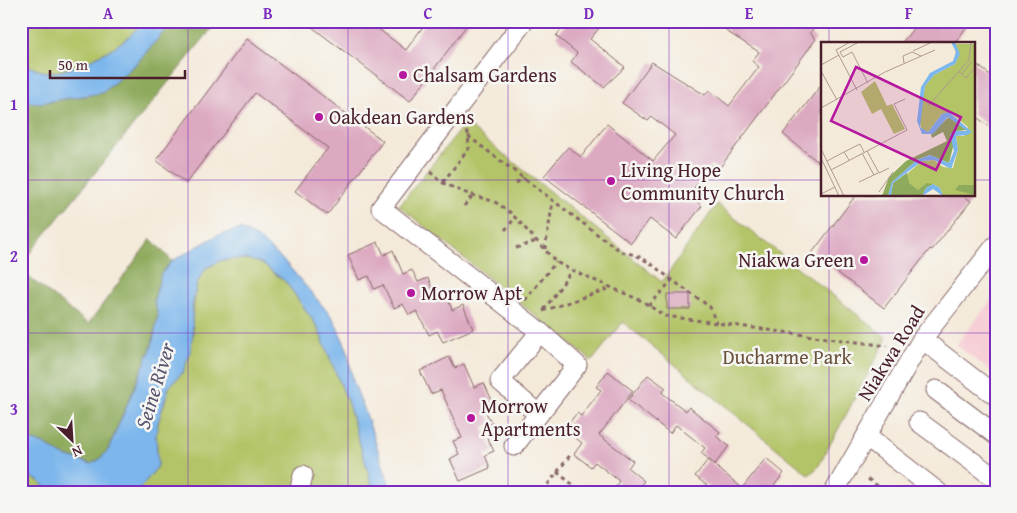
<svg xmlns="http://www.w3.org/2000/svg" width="1017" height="513" viewBox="0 0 1017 513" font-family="'Gentium Book Plus',serif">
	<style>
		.built { fill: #f6cfd6 }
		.green { fill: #b3c467; stroke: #7e7249 }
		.forest { fill: #8eaa5c; stroke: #6c6444 }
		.water { fill: #7bb6ec; stroke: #626a8c }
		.building { fill: #dca9c1 }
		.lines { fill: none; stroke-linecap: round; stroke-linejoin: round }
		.minor-casing { stroke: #866668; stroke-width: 21 }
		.path { stroke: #866668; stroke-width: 3; stroke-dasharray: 4 4; stroke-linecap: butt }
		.minor { stroke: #fff; stroke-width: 19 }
		.grid { fill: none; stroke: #7b2cbf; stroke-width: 1; stroke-opacity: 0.55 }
		.poi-dot { fill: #b5179e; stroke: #f6f6f2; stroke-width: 2 }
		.labels { text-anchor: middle; stroke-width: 5; stroke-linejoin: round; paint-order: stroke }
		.poi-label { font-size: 20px; fill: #4a1f2b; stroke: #f6f6f2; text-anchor: start }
		.street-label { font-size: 20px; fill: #4a1f2b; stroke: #f6f6f2 }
		.park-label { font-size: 20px; fill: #6a513d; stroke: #f6f6f2 }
		.water-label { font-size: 21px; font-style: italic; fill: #5b546f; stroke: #f6f6f2 }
		.inset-road { fill: none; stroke: #b09994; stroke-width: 1 }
		.view { fill: #b5179e; fill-opacity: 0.15; stroke: #b5179e; stroke-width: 2.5 }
		.inset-edge { fill: none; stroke: #4a1f2b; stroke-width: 2.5 }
		.neatline { fill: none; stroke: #7b2cbf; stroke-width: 2 }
		.grid-label { font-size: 16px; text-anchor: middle; font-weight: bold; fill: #7b2cbf }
	</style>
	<rect width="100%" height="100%" fill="#f6f6f2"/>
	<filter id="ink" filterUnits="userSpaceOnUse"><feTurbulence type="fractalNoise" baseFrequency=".02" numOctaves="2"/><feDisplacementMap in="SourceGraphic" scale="10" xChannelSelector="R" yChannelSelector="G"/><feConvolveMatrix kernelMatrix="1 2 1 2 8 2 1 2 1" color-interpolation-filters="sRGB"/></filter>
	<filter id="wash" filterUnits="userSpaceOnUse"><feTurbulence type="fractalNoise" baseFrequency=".0096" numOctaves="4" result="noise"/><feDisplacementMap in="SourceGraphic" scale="20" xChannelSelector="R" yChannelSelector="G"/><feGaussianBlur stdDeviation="1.12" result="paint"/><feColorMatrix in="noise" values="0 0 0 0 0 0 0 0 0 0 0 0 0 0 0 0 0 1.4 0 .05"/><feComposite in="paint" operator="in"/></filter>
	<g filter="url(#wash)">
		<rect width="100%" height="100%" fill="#f4eada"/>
		<!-- built -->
		<path class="built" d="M 996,294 L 996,375 L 956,345 Z"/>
		<!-- green -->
		<path class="green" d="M 21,21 L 143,21 C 138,27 133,33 127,38 C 113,50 65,75 47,72 C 38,71 29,66 21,63 Z
			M 465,123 L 662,282 L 717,204 L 887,338 L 818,467 L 809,475 L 623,322 L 592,361 L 399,206 Z
			M 247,259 L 261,263 L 286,282 L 317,326 L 347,400 L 374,492 L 137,492 L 158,466 L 156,435 L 158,423 L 169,387 L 183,372 L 193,334 L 192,318 L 197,283 L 206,268 L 222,260 Z
			M 21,473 L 39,481 L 49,492 L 21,492 Z"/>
		<!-- forest -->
		<path class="forest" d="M 173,21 L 218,21 L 21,264 L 21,101 L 39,103 L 102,93 L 137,63 Z
			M 151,239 L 172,261 L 161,274 L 154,300 L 158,316 L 152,346 L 108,450 L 100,459 L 91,464 L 62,455 L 42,443 L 21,439 L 21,271 L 88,324 Z"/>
		<!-- water -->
		<path class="water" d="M 143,21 L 173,21 L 137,63 L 102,93 L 39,103 L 21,101 L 21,63 C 29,66 38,71 47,72 C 65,75 113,50 127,38 C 133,33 138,27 143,21 Z
			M 240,229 L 258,238 L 286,263 L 333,318 L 347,349 L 353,381 L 366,414 L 392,492 L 374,492 L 347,400 L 317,326 L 286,282 L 261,263 L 247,259 L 222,260 L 206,268 L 197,283 L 193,302 L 192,318 L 193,334 L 190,353 L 183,372 L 169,387 L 158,423 L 156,435 L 158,466 L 137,492 L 49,492 L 39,481 L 21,473 L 21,439 L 42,443 L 62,455 L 91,464 L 100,459 L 108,450 L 152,346 L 158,316 L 154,300 L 161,274 L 172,261 L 218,235 Z"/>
		<g id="blocks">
			<!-- building -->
			<path class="building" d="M 304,21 L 368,21 L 406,50 L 427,21 L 470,21 L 410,101 Z
				M 568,21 L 605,21 L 590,39 L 625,67 L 604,87 L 571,62 L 577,53 L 556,36 Z
				M 733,21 L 819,21 L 810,33 L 816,39 L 736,146 L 718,170 L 711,165 L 689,195 L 702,206 L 676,239 L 650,219 L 631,243 L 544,176 L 568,147 L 581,157 L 607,124 L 653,161 L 675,135 L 652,117 L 648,121 L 622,103 L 652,62 L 705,95 L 709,90 L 729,106 L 759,67 L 752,61 L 759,52 L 726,31 Z
				M 919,21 L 971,21 L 954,44 L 901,44 Z
				M 247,39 L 383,141 L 327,215 L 295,191 L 328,148 L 255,93 L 186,183 L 156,160 Z
				M 973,62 L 996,79 L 996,132 L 973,114 Z
				M 822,84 L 822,165 L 783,134 Z
				M 856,195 L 963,195 L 971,201 L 932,250 L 930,249 L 884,308 L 812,253 Z
				M 378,242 L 384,255 L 393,250 L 403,274 L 412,270 L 418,282 L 428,278 L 438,302 L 447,297 L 452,310 L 463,305 L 473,329 L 443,342 L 437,331 L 429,335 L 417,311 L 409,315 L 403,304 L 394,308 L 383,285 L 374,289 L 369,276 L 359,280 L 348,255 Z
				M 667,294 L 690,294 L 690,309 L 667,309 Z
				M 449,357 L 455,368 L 464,364 L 474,387 L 484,383 L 495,407 L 485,411 L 492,423 L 482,428 L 494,451 L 485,455 L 490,468 L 460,481 L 450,459 L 459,454 L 453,441 L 462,438 L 441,390 L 431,394 L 420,371 Z
				M 608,371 L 633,391 L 599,435 L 633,461 L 628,468 L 644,481 L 635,492 L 624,492 L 616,486 L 619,481 L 595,462 L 591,467 L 574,454 L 582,443 L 564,429 L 577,413 L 581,416 L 601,390 L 596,387 Z
				M 648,375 L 666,388 L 662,393 L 686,411 L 689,407 L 720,432 L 716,436 L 729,446 L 715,464 L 701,453 L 705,448 L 676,425 L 670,433 L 628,400 Z
				M 766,458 L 784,473 L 769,492 L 715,492 L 695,476 L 708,460 L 742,488 Z"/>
		</g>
	</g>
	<g filter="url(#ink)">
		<use href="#blocks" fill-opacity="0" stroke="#866668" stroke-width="1"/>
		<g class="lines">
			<defs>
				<path id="minor" d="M 922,339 L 996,396
					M 936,390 L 996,435
					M 538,414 L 500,381 L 540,332
					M 919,422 L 996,479
					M 866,436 L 938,492
					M 514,446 L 577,365 L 540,332 L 381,208 L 524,21
					M 299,492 L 303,475
					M 834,492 L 922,339 L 996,245"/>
			</defs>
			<!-- minor casing -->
			<use href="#minor" class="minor-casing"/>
			<!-- path -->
			<path class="path" d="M 468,136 L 597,234 L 622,252 L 636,255 L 650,263 L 672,280
				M 430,172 L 443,183 L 463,192 L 495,202 L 511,213 L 556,262 L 569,269 L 642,301 L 665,316 L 887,346
				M 443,182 L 469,148 L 468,133 L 465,128
				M 516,183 L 525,178
				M 464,206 L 473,195
				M 505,230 L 515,218
				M 516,248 L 537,241
				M 545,249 L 553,201
				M 525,300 L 556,262
				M 649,306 L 672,280 L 710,307 L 716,323
				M 544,310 L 572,270
				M 543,311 L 610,288
				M 557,472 L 582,492
				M 868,479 L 886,492
				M 543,491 L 571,454"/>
			<!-- minor -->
			<use href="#minor" class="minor"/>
		</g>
	</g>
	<!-- grid -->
	<path class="grid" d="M 188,21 L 188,492M 348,21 L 348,492M 508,21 L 508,492M 669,21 L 669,492M 829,21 L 829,44M 21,180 L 822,180M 973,180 L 996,180M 829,195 L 829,492M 21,333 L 996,333"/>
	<!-- markers -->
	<g class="poi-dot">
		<circle cx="403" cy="75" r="5"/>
		<circle cx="319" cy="117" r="5"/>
		<circle cx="611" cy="181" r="5"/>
		<circle cx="864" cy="260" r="5"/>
		<circle cx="411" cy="293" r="5"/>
		<circle cx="471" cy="418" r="5"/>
	</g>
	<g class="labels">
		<!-- poi labels -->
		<g class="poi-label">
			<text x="413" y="82">Chalsam Gardens</text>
			<text x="329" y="124">Oakdean Gardens</text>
			<text x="621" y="177">Living Hope<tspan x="621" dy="23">Community Church</tspan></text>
			<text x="854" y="267" text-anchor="end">Niakwa Green</text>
			<text x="421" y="300">Morrow Apt</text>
			<text x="481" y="413">Morrow<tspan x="481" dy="23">Apartments</tspan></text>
		</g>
		<!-- street labels -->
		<g class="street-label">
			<text transform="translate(891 353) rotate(-58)" y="7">Niakwa Road</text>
		</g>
		<!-- park labels -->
		<g class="park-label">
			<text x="787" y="364">Ducharme Park</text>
		</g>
		<!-- water labels -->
		<g class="water-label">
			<text transform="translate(155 386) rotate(-73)" y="7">Seine River</text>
		</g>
	</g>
	<!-- overview -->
	<g transform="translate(821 42)">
		<rect width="154" height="154" fill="#f4eada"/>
		<path d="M 135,2 L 154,2 L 154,154 L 122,154 L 119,146 L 112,142 L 105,146 L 101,154 L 70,154 L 71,145 L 101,119 L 113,118 L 122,125 L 132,126 L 137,108 L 135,94 L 143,94 L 147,85 L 130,71 L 121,72 L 107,90 L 101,88 L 98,79 L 104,44 L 113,33 L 134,22 ZM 54,39 L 66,64 L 71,62 L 84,87 L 73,92 L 60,67 L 51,72 L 40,50 Z" fill="#b3c467"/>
		<path d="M 128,75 L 146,88 L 136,89 L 128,121 L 109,113 L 96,118 L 71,140 L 67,154 L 61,154 L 68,135 L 85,119 L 126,99 L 122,90 L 111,96 L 110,92 ZM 86,131 L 88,141 L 97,148 L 106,141 L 112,142 L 105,146 L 101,154 L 70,154 L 72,141 ZM 138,143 L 154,143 L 154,153 L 134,148 Z" fill="#8eaa5c"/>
		<path d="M 130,0 L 134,0 L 139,12 L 134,22 L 113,33 L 104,44 L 99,85 L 107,90 L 121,72 L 128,70 L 151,90 L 146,93 L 135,94 L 137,108 L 130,127 L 113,118 L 101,119 L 72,141 L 70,154 L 67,154 L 71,140 L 96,118 L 109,113 L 128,121 L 133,109 L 129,93 L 133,89 L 146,89 L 127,75 L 112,92 L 101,92 L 96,79 L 100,45 L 109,31 L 132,19 L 135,10 ZM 112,142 L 119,146 L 122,154 L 112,147 L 101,154 L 105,146 Z" fill="#7bb6ec"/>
		<path class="inset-road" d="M 29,0 L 15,8 L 36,48M 38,0 L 19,10 L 22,15 L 31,10 L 47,41M 92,9 L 111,0M 83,21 L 82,14 L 91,10 L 100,14M 0,23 L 18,13M 0,29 L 16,58M 138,30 L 145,36 L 154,25M 141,32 L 151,19M 107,64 L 148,18 L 150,0M 0,66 L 64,30 L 114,8M 0,107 L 23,154M 46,109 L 58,131 L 68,126M 23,110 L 39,102 L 43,110M 41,111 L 53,133M 0,116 L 18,154M 6,119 L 23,110 L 28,118M 10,128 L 86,88 L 73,62 L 84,57M 38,140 L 57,131M 58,150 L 72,130M 0,152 L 14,145"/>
		<path class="view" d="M 35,25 L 140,75 L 115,128 L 10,79 Z"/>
		<rect width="154" height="154" class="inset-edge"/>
	</g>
	<!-- margin -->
	<rect width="1017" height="513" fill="none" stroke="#f6f6f2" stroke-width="55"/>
	<!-- north arrow -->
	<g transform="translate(72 440) rotate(155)" stroke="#f6f6f2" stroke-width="4" paint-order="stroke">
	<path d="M0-4L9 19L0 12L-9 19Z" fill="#4a1f2b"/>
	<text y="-8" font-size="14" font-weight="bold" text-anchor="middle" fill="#4a1f2b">N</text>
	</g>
	<!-- scale -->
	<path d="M50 70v8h135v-8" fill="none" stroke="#4a1f2b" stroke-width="2.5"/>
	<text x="58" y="70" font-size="15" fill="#4a1f2b" stroke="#f6f6f2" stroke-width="4" paint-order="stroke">50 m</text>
	<rect x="28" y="28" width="962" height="458" class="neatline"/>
	<g class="grid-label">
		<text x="108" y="19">A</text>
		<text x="268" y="19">B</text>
		<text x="428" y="19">C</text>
		<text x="589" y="19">D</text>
		<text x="749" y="19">E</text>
		<text x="909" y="19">F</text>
		<text x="14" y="110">1</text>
		<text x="14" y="262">2</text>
		<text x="14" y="415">3</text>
	</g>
</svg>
